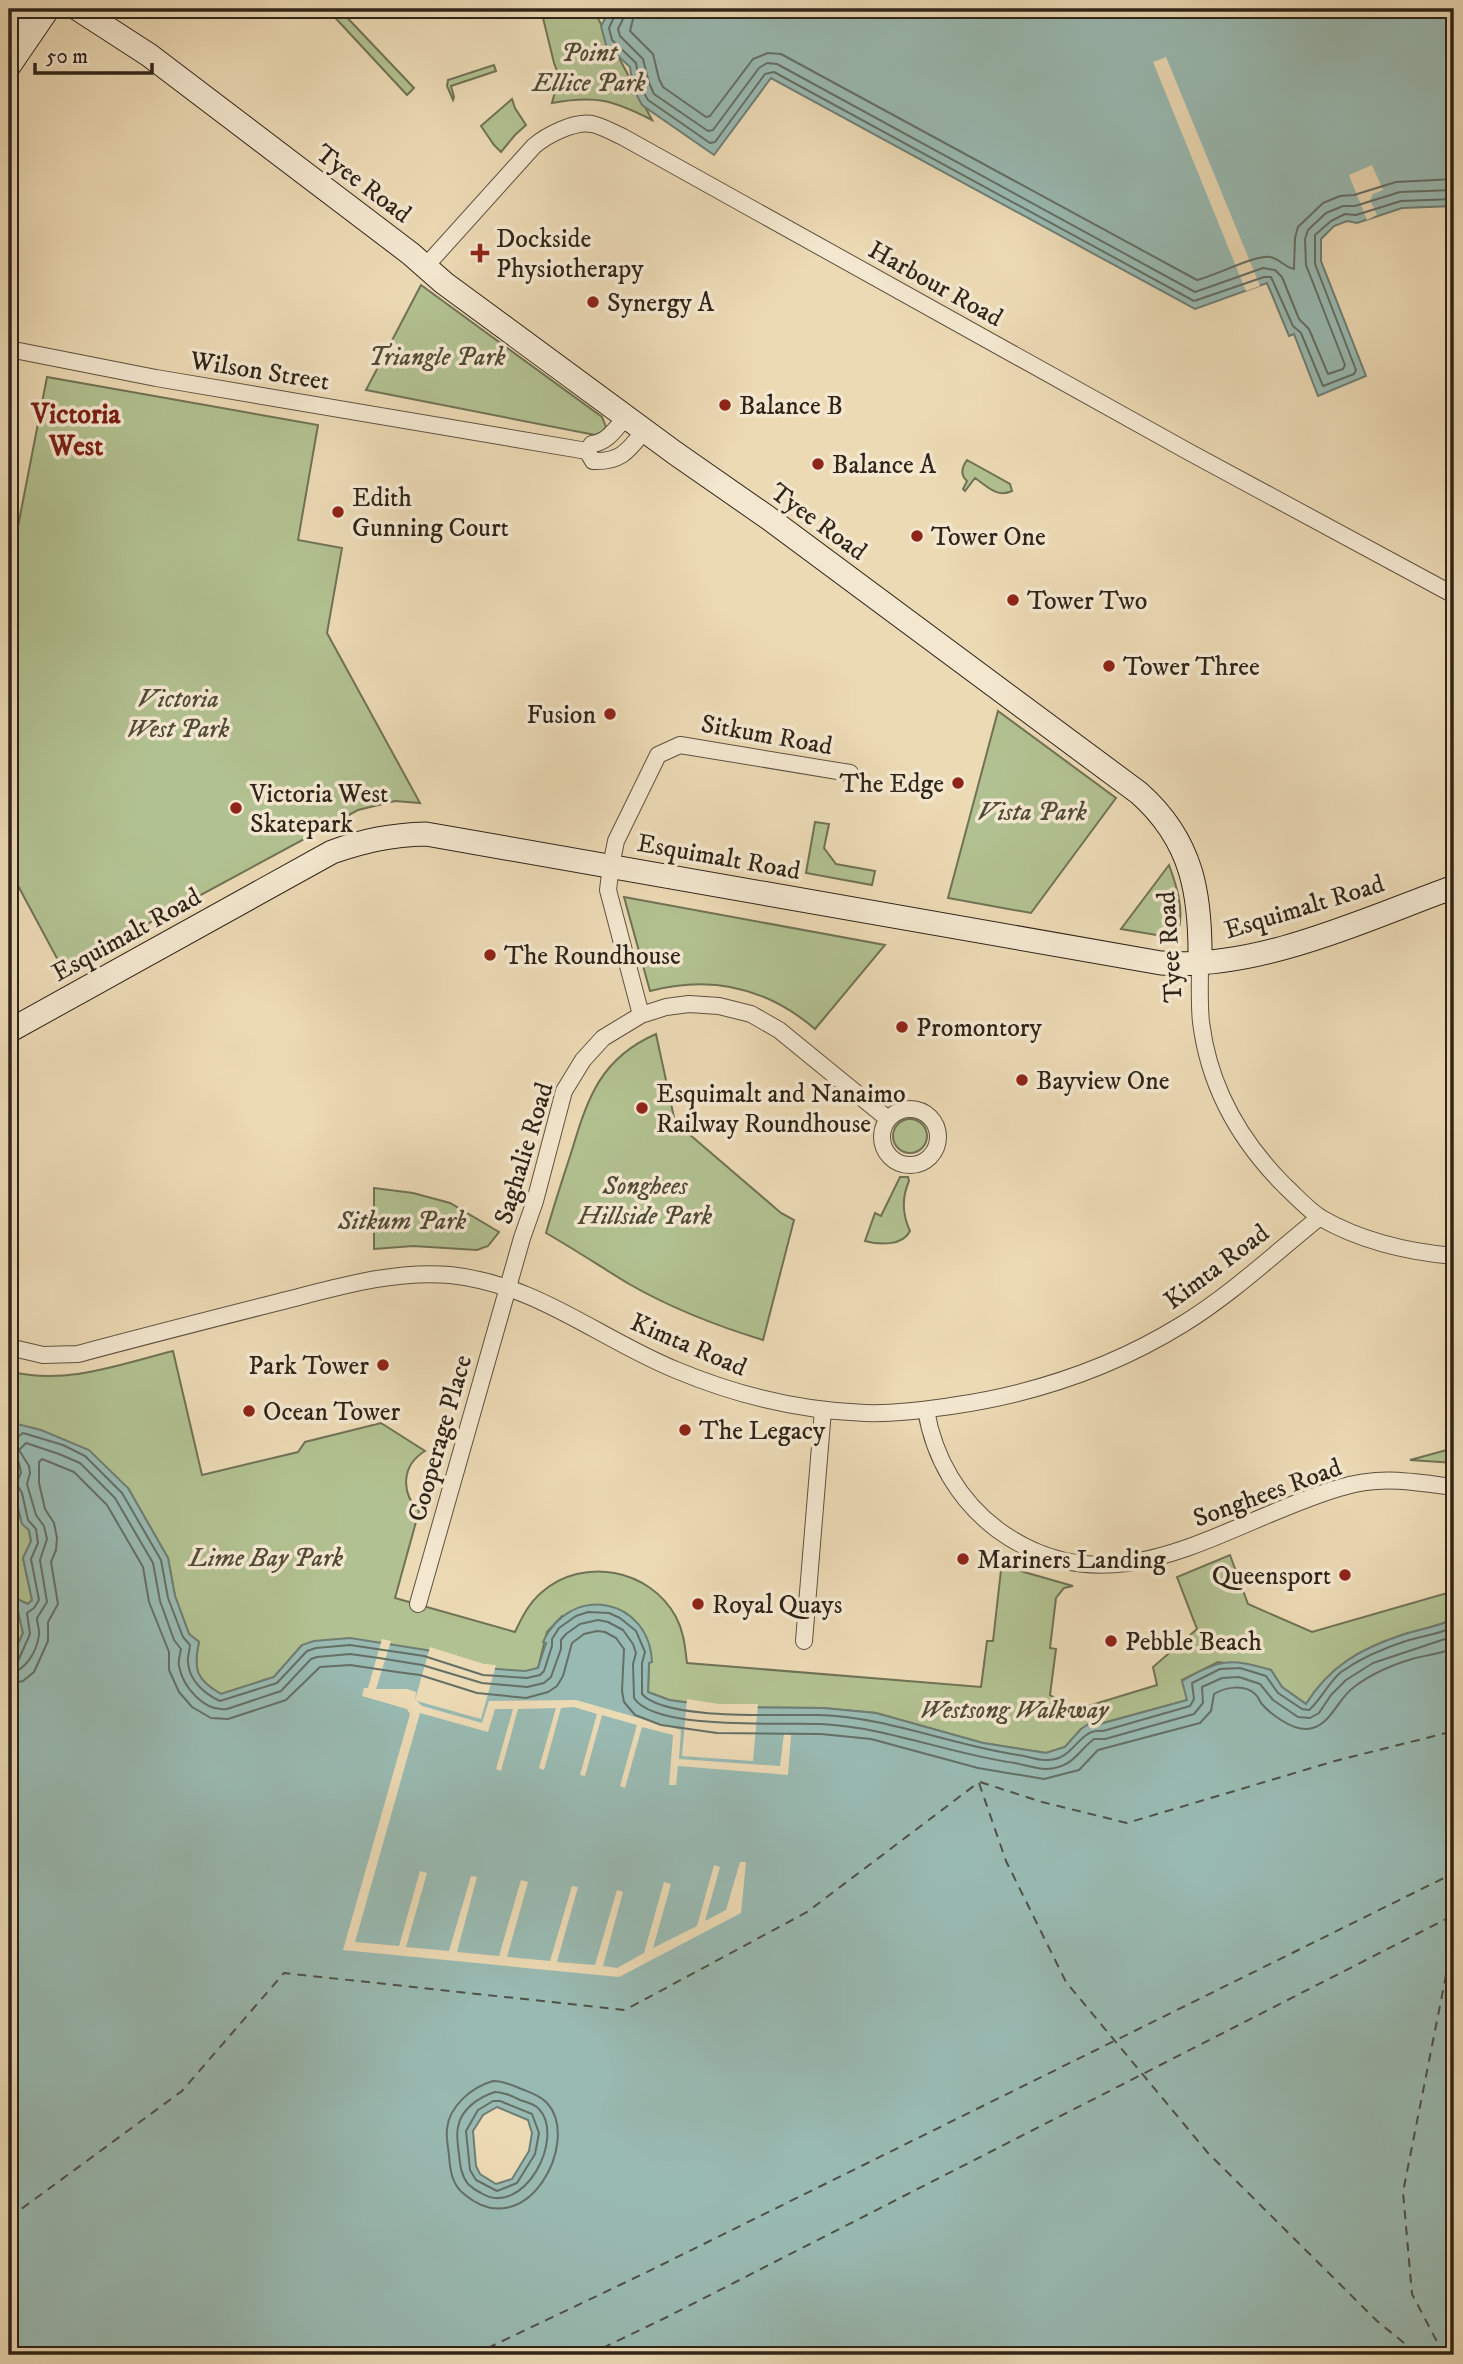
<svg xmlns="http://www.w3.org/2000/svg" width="1463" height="2364" viewBox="0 0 1463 2364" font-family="'IM FELL DW Pica',serif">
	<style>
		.green { fill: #b2c191; stroke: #707255; stroke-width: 2 }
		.water { fill: #99bab2; stroke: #6f7e75; stroke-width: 2; fill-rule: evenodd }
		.pier { fill: #ecdab5 }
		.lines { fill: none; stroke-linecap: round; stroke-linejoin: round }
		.shore { stroke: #646f66; stroke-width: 2 }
		.ferry { stroke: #4f5147; stroke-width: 2; stroke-dasharray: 9 7; stroke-linecap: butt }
		.street-casing { stroke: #5e5240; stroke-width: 18 }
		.secondary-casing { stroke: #2f2419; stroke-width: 25 }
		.street { stroke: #f3e7cf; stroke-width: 16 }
		.secondary { stroke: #f3e7cf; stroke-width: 23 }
		.poi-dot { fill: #8f2418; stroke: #f3e7cf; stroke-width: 2.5 }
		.labels { text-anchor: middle; stroke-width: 7; stroke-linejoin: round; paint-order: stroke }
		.park-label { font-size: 26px; font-style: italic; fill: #504b37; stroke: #f3e7cf }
		.street-label { font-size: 26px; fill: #2f2419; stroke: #f3e7cf }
		.poi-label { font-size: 26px; fill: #2f2419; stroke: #f3e7cf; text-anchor: start }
		.neighbourhood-label { font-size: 28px; font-weight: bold; fill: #7a1f14; stroke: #f3e7cf }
	</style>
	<rect width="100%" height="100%" fill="#ecdab5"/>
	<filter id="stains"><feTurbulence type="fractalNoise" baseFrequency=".00286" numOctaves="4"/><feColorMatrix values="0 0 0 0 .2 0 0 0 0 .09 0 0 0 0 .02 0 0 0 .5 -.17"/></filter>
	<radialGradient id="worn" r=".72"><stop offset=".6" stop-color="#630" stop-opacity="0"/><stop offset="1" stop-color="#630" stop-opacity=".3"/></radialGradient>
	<!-- green -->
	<path class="green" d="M 327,9 L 339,9 L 414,88 L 407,95 Z
		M 535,9 L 593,9 L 652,120 C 613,100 596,95 552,103 L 559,76 L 554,63 L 543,18 Z
		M 494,65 L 496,71 L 451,86 L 454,97 L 453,100 L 447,86 L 448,80 Z
		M 512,99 L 515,108 L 526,125 L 515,135 L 501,152 L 494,145 L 481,126 Z
		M 421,285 L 602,417 L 606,427 L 602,432 L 595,435 L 366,390 Z
		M 47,377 L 318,425 L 298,540 L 342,548 L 327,633 L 420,803 L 395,801 L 358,810 L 86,957 L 90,965 L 67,977 L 9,869 L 9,545 L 15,542 Z
		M 967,460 L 1010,484 L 1012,491 C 997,498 988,487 975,478 L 965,491 L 963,489 L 967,481 C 960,475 962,467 967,460 Z
		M 998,711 L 1116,798 L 1031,913 L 948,898 Z
		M 815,822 L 829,824 L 824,848 L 836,864 L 875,871 L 872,885 L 806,873 Z
		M 1169,865 C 1176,884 1185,911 1178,931 L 1168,937 L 1121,929 Z
		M 624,897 L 885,945 L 815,1029 C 767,988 711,975 650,991 Z
		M 656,1034 L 675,1122 L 781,1213 L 794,1220 L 763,1340 C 717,1326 671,1308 629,1284 C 601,1267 574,1249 546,1233 C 554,1205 563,1178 572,1150 C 588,1097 601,1058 656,1034 Z
		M893 1136a17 17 0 1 1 34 0a17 17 0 1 1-34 0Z
		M 900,1177 L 908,1177 L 909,1181 C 902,1197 902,1214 910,1231 C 903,1246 879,1245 865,1241 L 875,1213 L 881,1216 Z
		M 374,1188 L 413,1193 L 450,1203 L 499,1232 L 488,1246 L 477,1250 L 413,1246 L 374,1249 Z
		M 173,1351 L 202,1475 L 298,1452 L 305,1442 L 381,1423 L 425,1451 C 402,1465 400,1492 419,1511 L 395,1598 L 515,1632 C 522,1617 529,1603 542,1592 C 583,1556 650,1569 676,1617 C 684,1632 685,1647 687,1663 L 981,1687 L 987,1641 L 993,1641 L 1001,1570 L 1000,1562 L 995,1556 L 1024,1572 L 1073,1586 L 1064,1588 L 1056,1598 L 1050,1648 L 1056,1649 L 1050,1695 L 1075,1710 L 1157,1685 L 1153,1667 L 1197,1629 L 1177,1577 L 1230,1555 L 1248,1604 L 1312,1632 L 1454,1591 L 1454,1619 C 1437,1627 1420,1629 1402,1635 C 1360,1649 1330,1666 1306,1704 L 1282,1687 L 1271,1670 L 1218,1662 L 1182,1680 L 1188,1700 L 1099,1724 L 1098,1719 L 1081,1729 L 1065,1747 L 1046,1753 L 983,1743 L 876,1713 L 823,1708 L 719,1707 L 669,1700 L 648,1692 L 649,1662 L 652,1662 L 562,1616 L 547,1632 L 538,1668 L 525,1672 L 484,1668 L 426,1650 L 302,1645 L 274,1677 L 221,1694 C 196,1680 193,1669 199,1642 L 189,1634 L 175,1596 L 168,1558 L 128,1488 L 17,1424 L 9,1439 L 9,1378 L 13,1372 C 67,1385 121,1364 173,1351 Z
		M 1454,1448 L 1454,1463 L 1410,1460 Z
		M 9,1484 C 17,1498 16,1520 29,1530 L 31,1542 L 23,1558 L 32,1600 L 28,1604 L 16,1599 L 23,1633 L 9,1664 Z"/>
	<!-- water -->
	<path class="water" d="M 606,9 L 1454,9 L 1454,206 L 1402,208 L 1357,223 L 1347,221 L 1334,226 L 1321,239 L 1321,261 L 1366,376 L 1318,396 L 1294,334 L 1289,336 L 1267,283 L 1195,309 L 771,78 L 714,155 L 642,105 L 633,88 L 630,67 L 606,45 L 601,26 L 607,15 Z
		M 17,1424 L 41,1430 L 89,1450 L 128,1488 L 168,1558 L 175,1596 L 189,1634 L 199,1642 C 193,1669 196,1680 221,1694 L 274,1677 L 302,1645 L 314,1641 L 350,1638 L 426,1650 L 484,1668 L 525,1671 L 538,1668 L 546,1643 L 543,1642 C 570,1583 649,1597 652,1662 L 649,1663 L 648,1692 L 669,1700 L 719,1707 L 823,1708 L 876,1713 L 983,1743 L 1046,1753 L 1065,1747 L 1081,1729 L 1098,1718 L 1100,1724 L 1187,1700 L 1182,1681 C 1219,1659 1230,1658 1271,1670 L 1282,1687 L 1306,1704 C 1330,1666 1360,1649 1402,1635 C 1420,1629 1437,1627 1454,1619 L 1454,2355 L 9,2355 L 9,1664 L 23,1633 L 15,1598 L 28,1604 L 32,1600 L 23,1558 L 31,1541 L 29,1530 L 22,1524 L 15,1495 L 9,1484 L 9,1480 L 14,1472 C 8,1453 7,1442 17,1424 ZM 497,2107 L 528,2120 L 532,2133 L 529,2151 L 512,2179 L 496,2184 L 480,2174 L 476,2166 L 473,2131 L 483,2115 Z"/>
	<!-- pier -->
	<path class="pier" d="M 1166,57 L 1260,286 L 1246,291 L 1153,62 Z
		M 1372,165 L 1383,190 L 1373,194 L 1370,200 L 1377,215 L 1367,220 L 1349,175 Z
		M 382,1639 L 391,1641 L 376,1689 L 407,1689 L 416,1692 L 415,1700 L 430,1647 L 484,1664 L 496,1665 L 481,1719 L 417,1701 L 422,1706 L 482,1723 L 489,1701 L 576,1700 L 681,1730 L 679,1759 L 780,1766 L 784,1734 L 791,1735 L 788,1775 L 678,1766 L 676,1785 L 669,1785 L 673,1735 L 642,1727 L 625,1788 L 620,1786 L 637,1725 L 602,1715 L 585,1776 L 580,1775 L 597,1714 L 574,1707 L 561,1708 L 544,1770 L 539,1768 L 556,1708 L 518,1709 L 501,1771 L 496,1769 L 513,1709 L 495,1709 L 488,1732 L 420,1713 L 355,1942 L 399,1946 L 420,1871 L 427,1873 L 406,1947 L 449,1951 L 471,1876 L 477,1877 L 457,1952 L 499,1956 L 521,1880 L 528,1882 L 507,1957 L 550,1961 L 572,1886 L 578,1887 L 557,1962 L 595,1965 L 617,1890 L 623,1892 L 603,1966 L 617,1968 L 644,1953 L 664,1882 L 671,1884 L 653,1948 L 697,1926 L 714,1865 L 720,1867 L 705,1921 L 726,1910 L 740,1862 L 746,1862 L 741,1913 L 619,1977 L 343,1950 L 410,1714 L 407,1709 L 362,1696 L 364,1688 L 368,1688 Z
		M 687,1699 L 719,1704 L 758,1704 L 753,1761 L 682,1756 Z"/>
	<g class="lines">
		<!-- shore -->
		<path class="shore" d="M 613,9 L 614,17 L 609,28 L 612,40 L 636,63 L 640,86 L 648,100 L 710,143 L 715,142 L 765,74 L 774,72 L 1194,301 L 1264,277 L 1271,277 L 1293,326 L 1301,333 L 1323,386 L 1354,374 L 1356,370 L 1315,264 L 1315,235 L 1331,221 L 1345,214 L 1356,215 L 1401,201 L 1454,199
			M 622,9 L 623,19 L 618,29 L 620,36 L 643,59 L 649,83 L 654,94 L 708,131 L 713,130 L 759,68 L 767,63 L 777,64 L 1195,292 L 1263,268 L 1275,270 L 1282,277 L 1299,319 L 1309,329 L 1328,374 L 1343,369 L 1345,365 L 1306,265 L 1305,239 L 1308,230 L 1326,213 L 1343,206 L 1355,206 L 1400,192 L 1454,190
			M 633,9 L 633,19 L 630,31 L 653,54 L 659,79 L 663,87 L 706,117 L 710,116 L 753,59 L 768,53 L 781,54 L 1197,280 C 1215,276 1254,255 1270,257 C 1280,259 1286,268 1294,269 L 1295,238 L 1298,227 L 1323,203 L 1340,196 L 1354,195 L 1396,182 L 1454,179
			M 9,1440 L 15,1439 L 23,1433 L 63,1445 L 85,1456 L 122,1493 L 161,1560 L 168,1598 L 183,1637 L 190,1645 C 190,1650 187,1657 188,1662 C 189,1681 205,1694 220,1701 L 277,1683 L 307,1651 L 316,1648 L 350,1645 L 424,1656 L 483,1675 L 527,1678 L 540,1675 L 544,1671 L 552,1646 L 552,1639 L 559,1628 L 576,1616 L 588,1612 L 609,1613 L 620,1618 L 636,1631 L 645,1652 L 642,1663 L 642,1694 C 666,1721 782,1714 819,1715 C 888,1717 951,1745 1018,1755 C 1027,1756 1036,1760 1044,1760 C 1076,1762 1076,1728 1103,1731 L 1190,1706 L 1194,1699 L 1192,1683 L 1220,1669 L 1240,1668 L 1266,1676 L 1278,1693 L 1302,1709 L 1309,1710 C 1321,1700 1328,1683 1341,1672 C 1361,1658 1384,1648 1406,1641 C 1423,1636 1439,1634 1454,1627
			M 9,1458 L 14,1458 L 19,1463 L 21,1473 L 16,1483 L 22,1493 L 28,1520 L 36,1529 L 38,1543 L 31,1559 L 39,1600 L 34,1608 L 27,1613 L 30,1634 L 18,1661 L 9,1665
			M 9,1673 C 25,1672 37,1651 39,1635 C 40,1630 37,1624 37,1618 L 47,1602 L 40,1560 L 47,1539 L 44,1526 L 36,1515 L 27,1484 L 30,1473 L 29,1466 L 19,1450 L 26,1443 L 59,1454 L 80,1463 L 115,1498 L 153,1563 L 160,1601 L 174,1640 L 181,1649 C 180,1654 178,1660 179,1666 C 183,1687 204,1712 227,1709 L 281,1691 L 311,1659 L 317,1657 L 350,1654 L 379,1658 L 422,1665 L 482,1683 L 527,1687 L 544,1683 L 551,1677 L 561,1649 L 561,1640 L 566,1634 L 580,1624 L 598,1620 L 608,1622 L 623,1630 L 633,1644 L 636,1653 L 633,1664 L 634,1698 C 655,1731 782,1722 821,1724 C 887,1727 949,1754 1015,1763 C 1025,1765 1036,1769 1046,1769 C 1073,1768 1077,1752 1094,1739 L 1105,1739 L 1194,1714 L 1203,1703 L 1202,1687 L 1222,1678 L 1239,1677 L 1260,1684 L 1273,1700 L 1298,1717 L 1310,1718 L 1319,1713 L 1331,1695 L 1346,1680 L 1373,1663 L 1454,1636
			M 9,1684 L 23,1681 L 34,1672 L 48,1641 L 48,1622 L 58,1604 L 51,1562 L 56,1550 L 57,1538 L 54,1523 L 45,1509 L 39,1483 L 39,1462 L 42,1459 L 74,1472 L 107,1505 L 143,1567 L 149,1602 L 169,1652 L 169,1670 L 179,1692 L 192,1707 L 211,1718 L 228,1719 L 286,1700 L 320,1667 L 350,1665 L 397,1672 L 420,1675 L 477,1693 L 526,1698 L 548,1692 L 557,1686 L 563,1676 L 572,1643 L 584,1634 L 597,1631 L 605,1632 L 616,1638 L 624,1649 L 622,1691 L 624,1702 L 635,1715 L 661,1725 L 717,1733 L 821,1734 L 871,1739 L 978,1768 L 1044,1779 L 1079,1770 L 1098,1750 L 1200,1723 L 1211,1711 L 1214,1694 C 1225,1687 1245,1684 1255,1694 C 1258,1696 1259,1700 1261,1703 C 1270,1714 1292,1730 1307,1729 C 1330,1728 1337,1699 1354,1687 C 1371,1674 1392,1665 1412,1659 C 1426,1655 1441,1654 1454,1648
			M 493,2081 C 505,2081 514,2086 524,2090 C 532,2093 541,2096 547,2103 C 582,2141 526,2247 464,2194 C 452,2185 450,2170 449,2155 C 448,2147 446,2137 447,2129 C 449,2106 472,2087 493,2081 Z
			M 495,2092 C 504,2092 512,2096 520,2100 C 526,2102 535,2104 539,2109 C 566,2138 523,2219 481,2193 C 477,2191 472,2188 468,2184 C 461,2175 460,2165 459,2154 C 458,2146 456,2135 458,2127 C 461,2109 479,2097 495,2092 Z
			M 493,2101 L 500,2101 L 532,2114 L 539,2133 L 535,2154 L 517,2183 L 497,2191 L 476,2180 L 470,2170 L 466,2131 L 478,2110 Z"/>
		<!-- ferry -->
		<path class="ferry" d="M 980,1782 L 1042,1802 L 1127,1823 L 1335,1761 L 1454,1731
			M 979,1783 L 1006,1861 L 1066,1982 L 1208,2153 L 1377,2321 L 1419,2355
			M 9,2218 L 182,2091 L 284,1973 L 625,2010 L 807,1912 L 979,1782
			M 473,2355 L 645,2273 L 1454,1873
			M 588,2355 L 667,2317 L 1454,1915
			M 1300,2355 L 1328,2348 L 1351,2355
			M 1444,2355 L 1412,2294 L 1403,2192 L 1454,1935"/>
		<defs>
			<path id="street" d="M 425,267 L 534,146 C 547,135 574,121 592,124 C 602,126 614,133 623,137 L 1189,452 L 1454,595
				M 9,349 L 156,378 L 587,451 L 593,461 C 621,462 628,451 644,431
				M 587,451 L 592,444 C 608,442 615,429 626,417
				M 1200,963 C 1200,983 1199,1003 1201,1022 C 1209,1087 1240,1141 1285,1186 C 1297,1197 1307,1209 1321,1218 C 1361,1241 1409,1252 1454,1256
				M 641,1015 L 608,890 L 611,866 L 616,841 L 658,755 L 680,745 L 850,773
				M882 1137a28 28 0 1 1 56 0a28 28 0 1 1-56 0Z
				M 9,1347 L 43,1355 L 78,1354 C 145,1336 212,1319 279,1302 C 335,1288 392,1270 450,1275 C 537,1284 598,1338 676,1370 C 736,1395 800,1411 865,1413 C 894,1414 922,1410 951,1406 C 1034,1394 1112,1368 1183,1324 C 1232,1294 1275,1253 1320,1217
				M 926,1410 C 934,1458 959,1501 998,1530 C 1115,1615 1224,1522 1339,1488 C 1381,1475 1412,1482 1454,1487
				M 418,1604 L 522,1238 L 535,1201 L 564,1091 L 583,1060 L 603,1038 L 641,1015 L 666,1007 L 689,1004 L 719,1006 L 751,1014 L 779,1030 L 888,1119
				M 804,1641 L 823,1410"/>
			<path id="secondary" d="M 13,9 C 22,25 20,35 15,51
				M 78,9 L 149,55 L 411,254 L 444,283 L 675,453 L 767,517 L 1139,793 C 1193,841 1201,895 1200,963
				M 9,66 L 48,9
				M 9,1031 L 332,852 C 366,840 391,835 426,834 L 1161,963 C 1259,970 1363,920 1454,887"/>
		</defs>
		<!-- street casing -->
		<use href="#street" class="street-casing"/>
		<!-- secondary casing -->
		<use href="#secondary" class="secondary-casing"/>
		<!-- street -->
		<use href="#street" class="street"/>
		<!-- secondary -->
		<use href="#secondary" class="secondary"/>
	</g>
	<!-- markers -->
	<g class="poi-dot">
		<path d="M476.5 242.5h7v7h7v7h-7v7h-7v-7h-7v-7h7z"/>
		<circle cx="593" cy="302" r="7"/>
		<circle cx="725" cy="405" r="7"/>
		<circle cx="818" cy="464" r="7"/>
		<circle cx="338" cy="512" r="7"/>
		<circle cx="917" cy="536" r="7"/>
		<circle cx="1013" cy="600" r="7"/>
		<circle cx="1109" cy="666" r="7"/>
		<circle cx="610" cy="714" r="7"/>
		<circle cx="958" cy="783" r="7"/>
		<circle cx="236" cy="808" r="7"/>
		<circle cx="490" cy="955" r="7"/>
		<circle cx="902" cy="1027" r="7"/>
		<circle cx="1022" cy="1080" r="7"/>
		<circle cx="642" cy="1108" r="7"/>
		<circle cx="383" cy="1365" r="7"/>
		<circle cx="249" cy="1411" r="7"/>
		<circle cx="685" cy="1430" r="7"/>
		<circle cx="963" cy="1559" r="7"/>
		<circle cx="1345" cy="1575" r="7"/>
		<circle cx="698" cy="1604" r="7"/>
		<circle cx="1111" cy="1641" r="7"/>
	</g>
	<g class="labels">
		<!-- park labels -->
		<g class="park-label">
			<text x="589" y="61">Point<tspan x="589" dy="30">Ellice Park</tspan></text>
			<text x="437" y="365">Triangle Park</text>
			<text x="178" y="707">Victoria<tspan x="178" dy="30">West Park</tspan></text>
			<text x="1032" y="820">Vista Park</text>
			<text x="645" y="1194">Songhees<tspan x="645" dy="30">Hillside Park</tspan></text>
			<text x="402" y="1229">Sitkum Park</text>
			<text x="266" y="1566">Lime Bay Park</text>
			<text x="1014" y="1718">Westsong Walkway</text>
		</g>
		<!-- street labels -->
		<g class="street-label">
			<text transform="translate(364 183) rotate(37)" y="9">Tyee Road</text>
			<text transform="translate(936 283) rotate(29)" y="9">Harbour Road</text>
			<text transform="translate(260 370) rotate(9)" y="9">Wilson Street</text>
			<text transform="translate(819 521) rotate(36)" y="9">Tyee Road</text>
			<text transform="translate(767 734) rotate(10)" y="9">Sitkum Road</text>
			<text transform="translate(719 856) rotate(10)" y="9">Esquimalt Road</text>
			<text transform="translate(1304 906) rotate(-17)" y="9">Esquimalt Road</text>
			<text transform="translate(126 934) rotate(-29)" y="9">Esquimalt Road</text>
			<text transform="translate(1169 947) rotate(-94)" y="9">Tyee Road</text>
			<text transform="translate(523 1153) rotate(-73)" y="9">Saghalie Road</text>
			<text transform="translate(1216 1266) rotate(-37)" y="9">Kimta Road</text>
			<text transform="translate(689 1344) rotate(23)" y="9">Kimta Road</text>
			<text transform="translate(439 1438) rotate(-74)" y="9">Cooperage Place</text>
			<text transform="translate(1267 1492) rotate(-20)" y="9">Songhees Road</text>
		</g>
		<!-- poi labels -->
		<g class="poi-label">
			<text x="496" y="247">Dockside<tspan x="496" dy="30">Physiotherapy</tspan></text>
			<text x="607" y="311">Synergy A</text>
			<text x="739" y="414">Balance B</text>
			<text x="832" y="473">Balance A</text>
			<text x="352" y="506">Edith<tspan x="352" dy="30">Gunning Court</tspan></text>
			<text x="931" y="545">Tower One</text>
			<text x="1027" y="609">Tower Two</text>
			<text x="1123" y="675">Tower Three</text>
			<text x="596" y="723" text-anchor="end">Fusion</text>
			<text x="944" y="792" text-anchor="end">The Edge</text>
			<text x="250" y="802">Victoria West<tspan x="250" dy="30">Skatepark</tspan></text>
			<text x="504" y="964">The Roundhouse</text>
			<text x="916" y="1036">Promontory</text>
			<text x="1036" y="1089">Bayview One</text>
			<text x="656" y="1102">Esquimalt and Nanaimo<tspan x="656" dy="30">Railway Roundhouse</tspan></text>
			<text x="369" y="1374" text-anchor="end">Park Tower</text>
			<text x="263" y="1420">Ocean Tower</text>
			<text x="699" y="1439">The Legacy</text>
			<text x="977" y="1568">Mariners Landing</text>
			<text x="1331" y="1584" text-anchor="end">Queensport</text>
			<text x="712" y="1613">Royal Quays</text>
			<text x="1125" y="1650">Pebble Beach</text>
		</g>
		<!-- neighbourhood labels -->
		<g class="neighbourhood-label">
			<text x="76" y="423">Victoria<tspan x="76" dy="32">West</tspan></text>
		</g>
	</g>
	<!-- margin -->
	<rect width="1463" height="2364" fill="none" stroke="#ecdab5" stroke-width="35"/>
	<rect x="10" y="10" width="1442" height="2343" fill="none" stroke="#2f2419" stroke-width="3.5"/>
	<rect x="18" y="18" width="1428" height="2329" fill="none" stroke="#2f2419" stroke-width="2"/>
	<!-- scale -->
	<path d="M35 63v10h117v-10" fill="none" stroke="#2f2419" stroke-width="3.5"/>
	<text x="46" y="63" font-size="21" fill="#2f2419" stroke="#f3e7cf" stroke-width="5" paint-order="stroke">50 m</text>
	<rect width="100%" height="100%" filter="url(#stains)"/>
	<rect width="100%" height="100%" fill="url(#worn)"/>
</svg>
